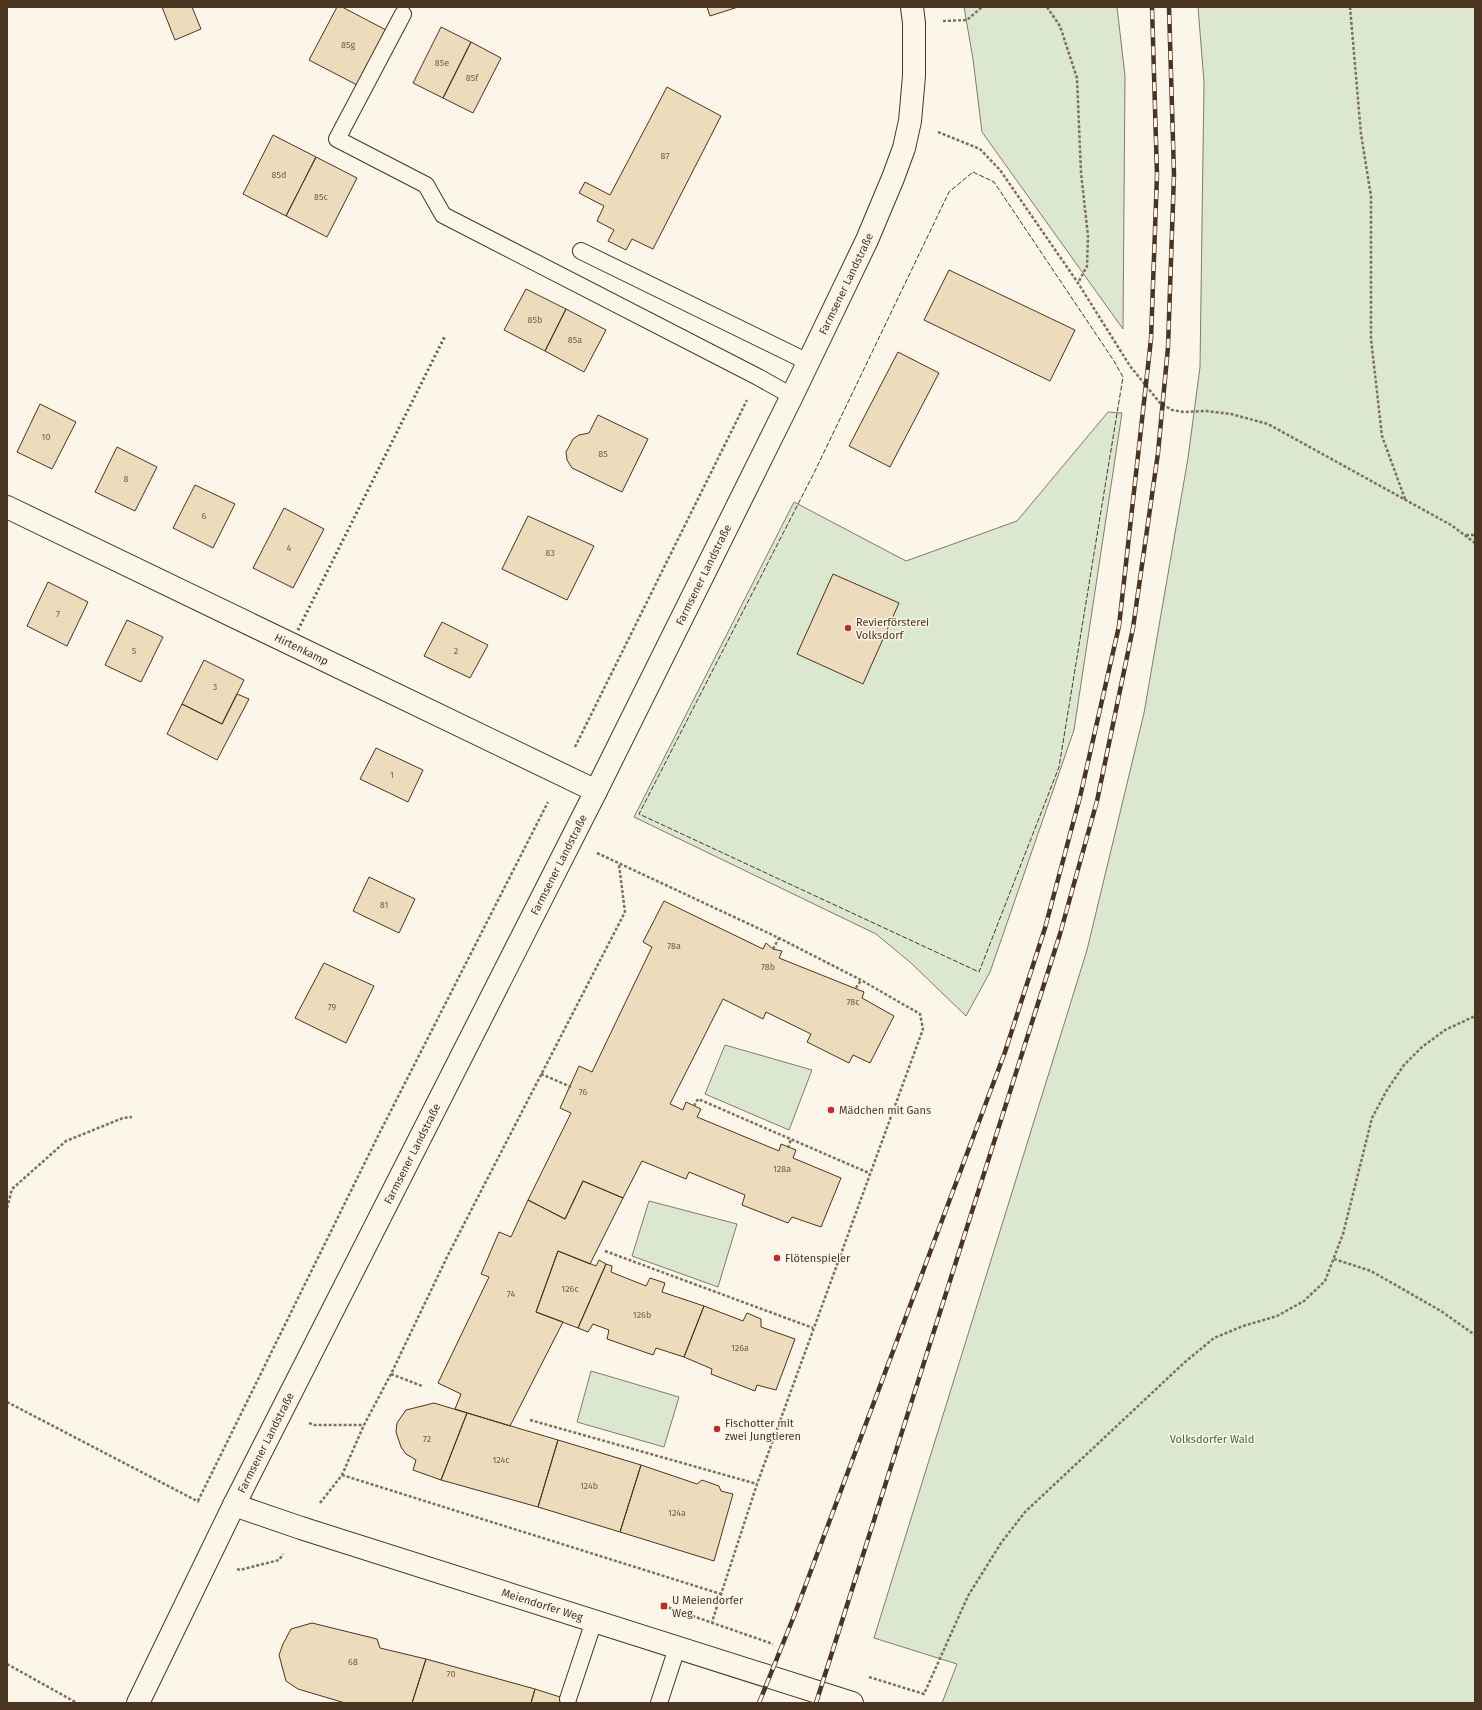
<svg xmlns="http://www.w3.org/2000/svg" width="1482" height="1710" viewBox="0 0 1482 1710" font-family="'Fira Sans',sans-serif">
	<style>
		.green { fill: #dce7d0; stroke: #887966 }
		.building { fill: #ecdcbc; stroke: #4a3520 }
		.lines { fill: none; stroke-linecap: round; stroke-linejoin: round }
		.lane-casing { stroke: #4a3520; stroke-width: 18 }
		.street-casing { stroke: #4a3520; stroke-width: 24 }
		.secondary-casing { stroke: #4a3520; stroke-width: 24 }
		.path { stroke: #7f6f5c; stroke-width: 2.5; stroke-dasharray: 3 2; stroke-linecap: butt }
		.lane { stroke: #fbf6e9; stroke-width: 16 }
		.street { stroke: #fbf6e9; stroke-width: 22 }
		.secondary { stroke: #fbf6e9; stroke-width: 22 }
		.rail-casing { stroke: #4a3520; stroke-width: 4.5 }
		.rail { stroke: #fbf6e9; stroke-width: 3; stroke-dasharray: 9; stroke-linecap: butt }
		.hedge { stroke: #436837; stroke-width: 3; stroke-dasharray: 2 3; stroke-linecap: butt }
		.fence { stroke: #4a3520; stroke-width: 1; stroke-dasharray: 5 2; stroke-linecap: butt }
		.poi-dot { fill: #c62828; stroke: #fbf6e9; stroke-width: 1.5 }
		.labels { text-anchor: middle; stroke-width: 3; stroke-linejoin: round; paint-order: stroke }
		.number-label { font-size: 9px; fill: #725f47 }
		.street-label { font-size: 11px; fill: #4a3520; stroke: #fbf6e9 }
		.poi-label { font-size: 11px; fill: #4a3520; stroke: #fbf6e9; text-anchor: start }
		.park-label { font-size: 11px; fill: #436837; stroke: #fbf6e9 }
	</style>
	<rect width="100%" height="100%" fill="#fbf6e9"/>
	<!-- green -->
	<path class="green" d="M 964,7 L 1117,7 L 1125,76 L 1123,329 L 982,132 L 973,59 Z
		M 1198,7 L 1475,7 L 1475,1703 L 942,1703 L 957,1664 L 874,1638 L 1087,950 L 1144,713 L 1188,458 L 1200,367 L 1204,82 Z
		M 1108,412 L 1122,413 L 1074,730 L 990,972 L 966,1016 L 911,963 L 876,934 L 634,817 L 794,502 L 906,561 L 1017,521 Z
		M 725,1045 L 812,1070 L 789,1130 L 705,1094 Z
		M 649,1201 L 737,1224 L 718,1287 L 632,1256 Z
		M 591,1371 L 679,1397 L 664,1447 L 577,1422 Z"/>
	<!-- building -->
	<path class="building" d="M 162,7 L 192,7 L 201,29 L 175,40 Z
		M 337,7 L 342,7 L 386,30 L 357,85 L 309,60 Z
		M 707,7 L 738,7 L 710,16 Z
		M 441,27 L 471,42 L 443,98 L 413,83 Z
		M 471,42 L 501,58 L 473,113 L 443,98 Z
		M 667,87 L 721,116 L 653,249 L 632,239 L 626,250 L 608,241 L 614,230 L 597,221 L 604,206 L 579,193 L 585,182 L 610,195 Z
		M 273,135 L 316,157 L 286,216 L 243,194 Z
		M 316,157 L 357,178 L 327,237 L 286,216 Z
		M 949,270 L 1075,330 L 1050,381 L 924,320 Z
		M 526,289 L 566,309 L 545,351 L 504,330 Z
		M 566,309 L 606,330 L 584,372 L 545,351 Z
		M 898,352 L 939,373 L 890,467 L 849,446 Z
		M 40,404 L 76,422 L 52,469 L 17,452 Z
		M 598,415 L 648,439 L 622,492 L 572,468 L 567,460 L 566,452 L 573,439 L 579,435 L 589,433 Z
		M 117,447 L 157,467 L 135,511 L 95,492 Z
		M 195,485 L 235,504 L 213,548 L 173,528 Z
		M 284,508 L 324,529 L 293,588 L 253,568 Z
		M 528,516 L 594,546 L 567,600 L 502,569 Z
		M 833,574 L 899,603 L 863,684 L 797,654 Z
		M 48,582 L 88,602 L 67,646 L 27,626 Z
		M 127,620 L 163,637 L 141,682 L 105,665 Z
		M 442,622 L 488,645 L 470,678 L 424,656 Z
		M 204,660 L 244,680 L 222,724 L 182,704 Z
		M 237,694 L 249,699 L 217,760 L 167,734 L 182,704 L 222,724 Z
		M 376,748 L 423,770 L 408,802 L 360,779 Z
		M 369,877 L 415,899 L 399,933 L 353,911 Z
		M 664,901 L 763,949 L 766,943 L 773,949 L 782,951 L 779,958 L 864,992 L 862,998 L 894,1016 L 870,1063 L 853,1055 L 849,1063 L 807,1042 L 811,1034 L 766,1012 L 763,1019 L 723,999 L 670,1104 L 683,1110 L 686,1102 L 701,1109 L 697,1117 L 779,1151 L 781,1144 L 796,1150 L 793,1158 L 841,1178 L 821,1227 L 792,1217 L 788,1223 L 742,1205 L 745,1195 L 689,1172 L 686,1179 L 642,1161 L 623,1198 L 583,1181 L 565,1219 L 528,1200 L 571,1113 L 560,1108 L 579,1066 L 592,1072 L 652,947 L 643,942 Z
		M 324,963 L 374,986 L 346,1043 L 295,1018 Z
		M 583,1181 L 623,1198 L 590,1264 L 558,1251 L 536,1312 L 563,1322 L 510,1426 L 455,1409 L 461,1394 L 438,1383 L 489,1277 L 481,1274 L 499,1232 L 511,1237 L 528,1200 L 565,1219 Z
		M 558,1251 L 596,1266 L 599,1260 L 606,1264 L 578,1328 L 536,1312 Z
		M 606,1264 L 612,1266 L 611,1272 L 646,1286 L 650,1278 L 665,1283 L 662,1292 L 704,1306 L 684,1357 L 656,1348 L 653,1355 L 607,1339 L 609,1330 L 593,1324 L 588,1332 L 578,1328 Z
		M 704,1306 L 743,1321 L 747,1313 L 761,1319 L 761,1327 L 795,1339 L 776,1390 L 757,1385 L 755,1391 L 711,1374 L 712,1369 L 684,1357 Z
		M 434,1403 L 467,1413 L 441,1480 L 413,1470 L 416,1460 L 406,1454 L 401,1447 L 396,1432 L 397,1423 L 406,1410 Z
		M 467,1413 L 558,1440 L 538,1507 L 441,1480 Z
		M 558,1440 L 641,1465 L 620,1532 L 538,1507 Z
		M 641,1465 L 697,1484 L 702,1480 L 719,1486 L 721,1491 L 733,1494 L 714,1561 L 620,1532 Z
		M 312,1623 L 377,1639 L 380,1648 L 426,1659 L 412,1703 L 345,1703 L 298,1689 L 286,1681 L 279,1655 L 283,1644 L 291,1629 Z
		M 426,1659 L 535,1689 L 531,1703 L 412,1703 Z
		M 535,1689 L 579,1703 L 531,1703 Z"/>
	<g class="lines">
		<defs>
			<path id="lane" d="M 403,14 L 337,139 L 426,185 L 443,215 L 758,377 L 792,396
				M 581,251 L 808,362
				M 568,1699 L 594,1621
				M 659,1703 L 677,1648"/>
			<g id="street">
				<path id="s1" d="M 7,507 L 596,791"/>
			</g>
			<g id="secondary">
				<path id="s2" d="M 234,1505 L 301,1528 L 852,1703"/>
				<path id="s3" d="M 138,1703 L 234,1505 L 596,791 L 792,396 L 867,240 L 893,178 L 904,148 L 910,121 L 914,76 L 914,23 L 912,7"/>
			</g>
		</defs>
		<!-- lane casing -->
		<use href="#lane" class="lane-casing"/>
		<!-- street casing -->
		<use href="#street" class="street-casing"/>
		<!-- secondary casing -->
		<use href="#secondary" class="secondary-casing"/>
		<!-- path -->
		<path class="path" d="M 1047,7 L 1060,26 L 1077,78 L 1081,173 L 1088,236 L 1087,266 L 1078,283
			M 1350,7 L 1361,134 L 1371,196 L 1371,339 L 1382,436 L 1405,499
			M 943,21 L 967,20 L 982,7
			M 938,132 L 980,149 L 1000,170 L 1078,283 L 1130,366 L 1160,403 L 1172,410 L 1184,412 L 1206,411 L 1231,414 L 1268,424 L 1451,525 L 1475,543
			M 1466,535 L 1475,535
			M 575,747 L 747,400
			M 597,853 L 779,938 L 861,980 L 920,1014 L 923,1029 L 757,1484 L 712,1622
			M 773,949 L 779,938
			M 856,988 L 861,980
			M 541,1074 L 571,1087
			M 694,1106 L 698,1099 L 869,1173
			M 788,1148 L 791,1139
			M 7,1208 L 12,1189 L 66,1141 L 123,1118 L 132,1117
			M 605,1251 L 813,1328
			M 1334,1259 L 1371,1271 L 1441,1311 L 1475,1335
			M 391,1374 L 422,1386
			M 7,1402 L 199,1502
			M 530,1420 L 757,1484
			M 309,1423 L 314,1425 L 364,1425
			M 342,1475 L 721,1594
			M 198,1501 L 377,1138 L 548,802
			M 320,1503 L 342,1475 L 364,1425 L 391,1374 L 447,1257 L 625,912 L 619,865
			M 237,1569 L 240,1570 L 279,1560 L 283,1554
			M 664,1606 L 773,1644
			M 7,1664 L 77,1703
			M 869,1677 L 924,1694 L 968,1596 L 1001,1543 L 1025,1512 L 1185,1362 L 1214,1338 L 1243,1326 L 1277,1316 L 1304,1301 L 1325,1281 L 1343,1234 L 1372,1118 L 1387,1090 L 1404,1065 L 1422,1047 L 1445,1030 L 1475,1016"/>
		<!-- lane -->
		<use href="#lane" class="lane"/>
		<!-- street -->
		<use href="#street" class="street"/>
		<!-- secondary -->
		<use href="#secondary" class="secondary"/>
		<defs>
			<path id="rail" d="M 759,1703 L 794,1616 L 1005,1052 L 1045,928 L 1080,797 L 1119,626 L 1151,339 L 1157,175 L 1152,7
				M 816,1703 L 1060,934 L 1097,801 L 1133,628 L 1158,453 L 1168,347 L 1174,174 L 1169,7"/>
		</defs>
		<!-- rail casing -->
		<use href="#rail" class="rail-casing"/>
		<!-- rail -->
		<use href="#rail" class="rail"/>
		<!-- hedge -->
		<path class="hedge" d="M 298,630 L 445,336"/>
		<!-- fence -->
		<path class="fence" d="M 973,172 L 994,182 L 1114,361 L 1123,377 L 1059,767 L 979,972 L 639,814 L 814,473 L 949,192 Z"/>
	</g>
	<!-- markers -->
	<g class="poi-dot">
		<circle cx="848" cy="628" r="4"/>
		<circle cx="831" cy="1110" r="4"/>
		<circle cx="777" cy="1258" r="4"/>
		<circle cx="717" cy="1429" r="4"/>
		<rect x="660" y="1602" width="8" height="8" rx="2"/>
	</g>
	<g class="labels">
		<!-- number labels -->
		<g class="number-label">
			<text x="348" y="48">85g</text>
			<text x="442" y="66">85e</text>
			<text x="472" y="81">85f</text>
			<text x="665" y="159">87</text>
			<text x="279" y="178">85d</text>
			<text x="321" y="200">85c</text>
			<text x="535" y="323">85b</text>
			<text x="575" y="343">85a</text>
			<text x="46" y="440">10</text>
			<text x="603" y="457">85</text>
			<text x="126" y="482">8</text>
			<text x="204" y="519">6</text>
			<text x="289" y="551">4</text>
			<text x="550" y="556">83</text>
			<text x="58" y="617">7</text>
			<text x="134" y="654">5</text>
			<text x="456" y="654">2</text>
			<text x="215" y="690">3</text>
			<text x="392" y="778">1</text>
			<text x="384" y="908">81</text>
			<text x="674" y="949">78a</text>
			<text x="768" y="970">78b</text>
			<text x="853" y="1005">78c</text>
			<text x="332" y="1010">79</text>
			<text x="583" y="1095">76</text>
			<text x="782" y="1172">128a</text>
			<text x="570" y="1292">126c</text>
			<text x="511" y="1297">74</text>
			<text x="642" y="1318">126b</text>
			<text x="740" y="1351">126a</text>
			<text x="427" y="1442">72</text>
			<text x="501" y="1463">124c</text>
			<text x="589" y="1489">124b</text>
			<text x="677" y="1516">124a</text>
			<text x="353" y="1665">68</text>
			<text x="451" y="1677">70</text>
		</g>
		<!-- street labels -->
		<g class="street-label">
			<text dy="4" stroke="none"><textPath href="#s3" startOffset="1586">Farmsener Landstraße</textPath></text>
			<text dy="4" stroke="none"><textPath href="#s3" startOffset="1262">Farmsener Landstraße</textPath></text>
			<text dy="4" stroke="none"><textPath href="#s1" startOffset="327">Hirtenkamp</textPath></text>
			<text dy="4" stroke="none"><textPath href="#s3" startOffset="938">Farmsener Landstraße</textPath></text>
			<text dy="4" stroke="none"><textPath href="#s3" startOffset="614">Farmsener Landstraße</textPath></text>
			<text dy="4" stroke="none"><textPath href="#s3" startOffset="290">Farmsener Landstraße</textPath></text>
			<text dy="4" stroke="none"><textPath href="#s2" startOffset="324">Meiendorfer Weg</textPath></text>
		</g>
		<!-- poi labels -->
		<g class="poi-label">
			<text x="856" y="626">Revierförsterei<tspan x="856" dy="13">Volksdorf</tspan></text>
			<text x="839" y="1114">Mädchen mit Gans</text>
			<text x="785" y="1262">Flötenspieler</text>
			<text x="725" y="1427">Fischotter mit<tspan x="725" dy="13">zwei Jungtieren</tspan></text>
			<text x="672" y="1604">U Meiendorfer<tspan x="672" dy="13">Weg</tspan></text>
		</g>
		<!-- park labels -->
		<g class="park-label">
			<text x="1212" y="1443">Volksdorfer Wald</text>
		</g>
	</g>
	<!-- border -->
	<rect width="1482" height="1710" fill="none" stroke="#4a3520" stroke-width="16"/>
</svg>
